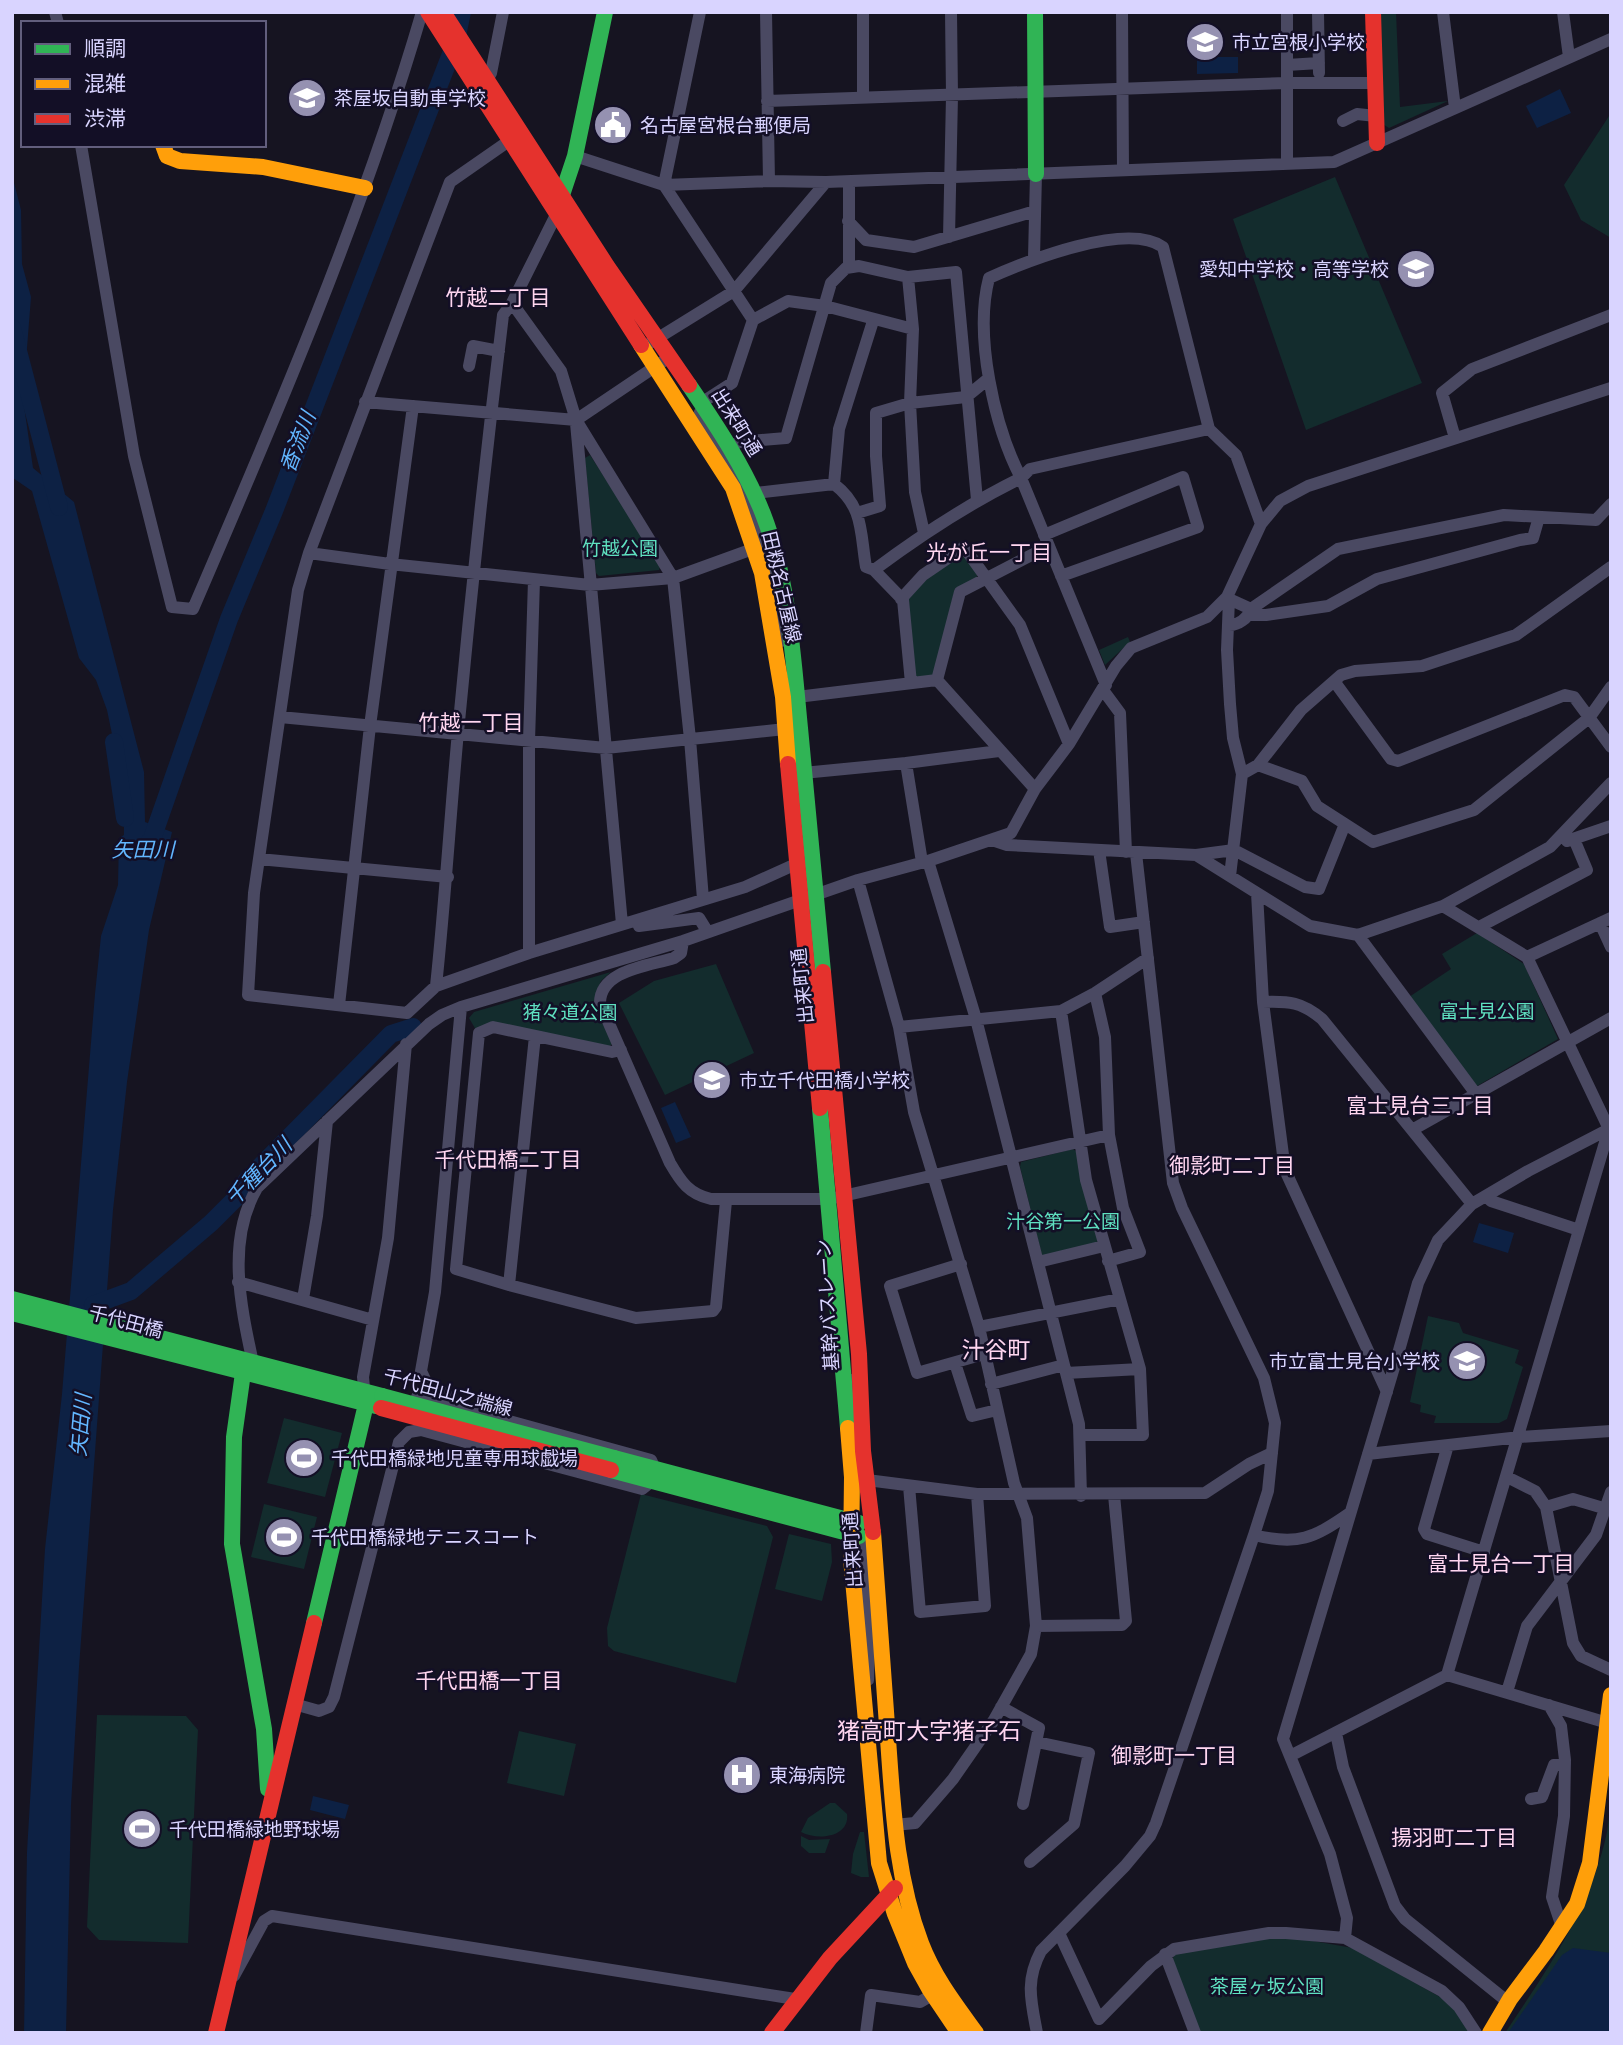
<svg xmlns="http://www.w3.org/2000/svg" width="1623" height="2045" viewBox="0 0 1623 2045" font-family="'PT Sans Narrow','Noto Sans JP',sans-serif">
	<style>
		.green { fill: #132c2d }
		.water { fill: #0d2144 }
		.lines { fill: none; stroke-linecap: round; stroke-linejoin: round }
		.river { stroke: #0d2144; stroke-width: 18 }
		.street { stroke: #4a4962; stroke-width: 12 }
		.fast { stroke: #30b455; stroke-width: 16 }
		.slow { stroke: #ff9f0a; stroke-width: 16 }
		.jam { stroke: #e5322d; stroke-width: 16 }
		.fast-bridge { stroke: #30b455; stroke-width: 16 }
		.jam-bridge { stroke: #e5322d; stroke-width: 16 }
		.labels { text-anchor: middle; stroke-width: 5; stroke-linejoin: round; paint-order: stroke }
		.poi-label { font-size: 19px; fill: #d9d4ff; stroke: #130f26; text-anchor: start }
		.street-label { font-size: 19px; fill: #d9d4ff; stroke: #130f26 }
		.park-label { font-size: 19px; fill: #5fe0c0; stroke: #130f26 }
		.neighbourhood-label { font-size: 21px; fill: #ffd6f0; stroke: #130f26 }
		.water-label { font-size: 21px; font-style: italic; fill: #62b6ff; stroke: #130f26 }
		.quarter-label { font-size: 23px; fill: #ffd6f0; stroke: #130f26 }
	</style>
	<rect width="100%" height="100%" fill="#161421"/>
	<!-- green -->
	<path class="green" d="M 1381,12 L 1396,12 L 1400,107 L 1448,101 L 1389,128 L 1381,123 Z
		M 1611,113 L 1611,238 L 1581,220 L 1564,185 Z
		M 1335,177 L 1422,383 L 1306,430 L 1233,219 Z
		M 590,455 L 661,565 L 659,570 L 599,576 L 596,573 L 585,458 Z
		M 960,552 L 978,574 L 976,579 L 955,589 L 933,677 L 916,679 L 901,601 Z
		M 1128,637 L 1130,642 L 1105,665 L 1099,650 Z
		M 1477,933 L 1524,964 L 1558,1039 L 1477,1086 L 1409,997 L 1451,969 L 1442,954 Z
		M 716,964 L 754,1053 L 665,1095 L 619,1003 L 654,981 Z
		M 611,972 L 601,981 L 596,993 L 613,1043 L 609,1047 L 476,1030 L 469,1018 L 474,1012 Z
		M 1073,1149 L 1077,1152 L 1098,1240 L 1096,1244 L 1042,1256 L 1020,1167 L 1021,1162 Z
		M 1428,1316 L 1459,1323 L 1463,1333 L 1519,1350 L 1515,1363 L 1523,1367 L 1507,1419 L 1499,1423 L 1434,1423 L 1436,1416 L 1420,1412 L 1421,1405 L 1410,1402 Z
		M 284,1418 L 342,1433 L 325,1497 L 267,1483 Z
		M 641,1494 L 767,1526 L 773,1537 L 736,1683 L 614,1651 L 608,1646 L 607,1628 Z
		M 264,1504 L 317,1517 L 304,1569 L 251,1557 Z
		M 789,1534 L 831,1544 L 832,1562 L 822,1601 L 775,1589 Z
		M 97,1715 L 186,1716 L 198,1730 L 188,1943 L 99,1940 L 87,1927 Z
		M 519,1731 L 576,1744 L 564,1796 L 507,1783 Z
		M 1611,1778 L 1611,2033 L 1505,2033 C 1547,1970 1591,1908 1607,1832 C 1610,1815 1610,1796 1611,1778 Z
		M 830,1803 L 835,1803 L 847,1814 C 850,1837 818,1841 801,1832 L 808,1818 Z
		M 860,1832 L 864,1832 L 869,1877 L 861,1877 L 851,1873 L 853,1854 Z
		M 801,1836 L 809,1840 L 830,1839 L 825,1853 L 809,1853 L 801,1846 Z
		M 1270,1937 L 1290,1937 L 1353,1948 L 1449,2002 L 1471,2033 L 1198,2033 L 1172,1960 L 1175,1953 Z"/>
	<!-- water -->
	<path class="water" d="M 1197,57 L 1238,57 L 1238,73 L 1197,74 Z
		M 1560,89 L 1571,113 L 1537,128 L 1526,106 Z
		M 12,175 L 21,210 L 22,264 L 31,297 L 23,399 L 33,468 L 74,502 L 144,772 L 145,822 L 172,832 L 149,930 L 127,1082 L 113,1210 L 79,1667 L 71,1805 L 66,2033 L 24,2033 L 27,1852 L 45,1549 L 62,1394 L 95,994 L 101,936 L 118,885 L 119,838 L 124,835 L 124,792 L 107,710 L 96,680 L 79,658 L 32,491 L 13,478 L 12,476 Z
		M 675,1102 L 691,1137 L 676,1143 L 661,1108 Z
		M 1479,1223 L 1514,1233 L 1508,1253 L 1473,1242 Z
		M 313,1796 L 349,1805 L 345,1819 L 310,1810 Z
		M 1573,1948 L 1611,1953 L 1611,2033 L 1508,2033 L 1562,1955 Z"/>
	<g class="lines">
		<!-- river -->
		<path class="river" d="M 12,328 L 59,507
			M 114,742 L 125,818
			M 146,846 L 152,839 L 229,619 L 274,511 L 456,41 L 462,12
			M 93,1305 L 131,1291 L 211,1223 L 235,1199 L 247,1180 L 391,1034 L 413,1027"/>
		<!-- street -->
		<path class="street" d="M 55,12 L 58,23
			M 700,12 L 664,185 L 753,320 L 788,301 L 825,306 L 913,329
			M 766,12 L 769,181
			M 863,12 L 863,98
			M 1122,12 L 1123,170
			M 1318,12 L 1319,73
			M 1443,12 L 1455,108
			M 1563,12 L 1569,57
			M 1287,65 L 1319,63
			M 487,80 L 491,73 L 503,12
			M 767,101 L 1287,83 L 1375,83
			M 1343,121 L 1357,114 L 1376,116
			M 509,141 L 450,182 L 309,553 L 298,590 L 254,893 L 248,995 L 407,1013 L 436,986 L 529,953 L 745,887 L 796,864
			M 81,145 L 134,456 L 172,607 L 193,609 C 277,414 362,217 422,12
			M 575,156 L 664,185 L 769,181 L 826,182
			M 1287,164 L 1287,12
			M 849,182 L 849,267
			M 848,221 L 866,240 L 914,247 L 1035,211
			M 949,237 L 952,96 L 951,12
			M 1034,258 L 1036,174
			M 908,277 L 913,329 L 910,403 L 915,492 L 924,533
			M 512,303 L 561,371 L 576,420 L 673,578 L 690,739 L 703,899
			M 650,343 L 734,291 L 826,182 L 1334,162 L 1611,39
			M 469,366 L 473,346 L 499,351
			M 365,402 L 576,420 L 668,358
			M 701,403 L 732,383 L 753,320
			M 700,412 L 732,472 L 766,543
			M 576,423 L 622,924
			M 1209,429 L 1163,247 C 1127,221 1027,261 989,278 C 974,335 994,426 1021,478 L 1030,469 L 1209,429 L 1236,455 L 1261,524
			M 1455,438 L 1442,393 L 1472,369 L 1611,315
			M 730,447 L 739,442 L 786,438 L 831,283 L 846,268 L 859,266 L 908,277 L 956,272 L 977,500
			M 834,484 L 839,429 L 873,321
			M 746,494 L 834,484 C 864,507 860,532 866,567 L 874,570 L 903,600 L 911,683
			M 857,513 L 880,506 L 876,456 L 876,413 L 910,403 L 966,397 L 988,379
			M 1044,535 L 1183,477 L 1198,527 L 1061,576
			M 760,540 C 775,571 779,606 781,641
			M 309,553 L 390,564 L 590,585 L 673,578 L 772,542
			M 874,570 C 921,535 968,504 1021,478 L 1106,685
			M 901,599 L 923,575 L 964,547 L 1020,625 L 1069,744
			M 1251,609 L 1338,549 L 1504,515 L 1596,520 L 1611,504
			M 1249,615 L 1266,615 L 1328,606 L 1377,579 L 1520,540 L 1533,538 L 1539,517
			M 1228,625 C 1238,626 1248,618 1251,609 L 1229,599 L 1227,650 L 1230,704 L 1233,738 L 1242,774 L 1230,876
			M 937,680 L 960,592 L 1049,546
			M 1334,681 L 1391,759 L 1398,761 L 1565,695 L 1574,697 L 1611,747
			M 1103,690 L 1120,713 L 1126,852
			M 797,697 L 937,680 L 1035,789
			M 280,717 L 606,748 L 785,729
			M 906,763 L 922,862
			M 1258,765 L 1301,710 L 1341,675 L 1355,671 L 1422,666 L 1516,635 L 1611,567
			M 803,773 L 906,763 L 999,751
			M 1242,774 L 1258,765 L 1302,781 L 1317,806 L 1373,842 L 1474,810 L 1589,718 L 1611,687
			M 992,840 L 1007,845 L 1196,855 L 1310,926 L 1358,935 L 1443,906 L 1550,847 L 1611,783
			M 1567,841 L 1611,826
			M 1099,850 L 1110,927 L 1144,922
			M 1136,853 L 1173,1183 L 1182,1208 L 1264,1378 L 1275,1423 L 1268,1491 L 1254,1535
			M 1196,855 L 1234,850 L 1305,887 L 1319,889 L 1345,824
			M 259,859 L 448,877
			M 928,861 L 976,1019 L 1079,1424 L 1081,1496
			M 858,880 L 899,1027 L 914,1112 L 979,1327 L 1014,1483 L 1027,1518 L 1036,1626 L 1031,1654 L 994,1720 L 953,1779 L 915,1823 L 894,1825
			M 1257,893 L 1263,1002 L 1285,1170 L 1387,1392
			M 638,923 L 639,926 L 699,918 L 707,931
			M 1600,923 L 1611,947
			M 1479,927 L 1587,870 L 1574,839
			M 1358,935 L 1476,1094
			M 683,941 L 681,953 L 674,958 C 649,966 600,970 600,1003 L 670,1163 C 681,1182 689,1194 711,1199 L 829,1199 L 843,1196 L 1109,1135 L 1105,1037 L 1095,993
			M 529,953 L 529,741 L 534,580
			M 1527,957 L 1611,918
			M 436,986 C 445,902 450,817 458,732 C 471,593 486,454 503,315 L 512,303 L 556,215
			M 1263,1002 C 1289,1001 1302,1002 1322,1019 L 1472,1204
			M 339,1005 L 370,726 L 413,406
			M 1061,1011 L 1086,1180 L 1140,1369 L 1143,1435 L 1080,1435
			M 899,1027 L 1061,1011 L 1095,993 L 1148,958
			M 535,1036 L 509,1285 L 456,1269 L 479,1033 L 493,1027 L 612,1052 L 621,1050
			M 1412,1130 L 1611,1018
			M 1486,1196 L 1491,1201 L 1579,1230
			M 1108,1261 L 1140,1252 L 1123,1208 L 1109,1135
			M 1038,1262 L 1104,1246
			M 961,1264 L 890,1286 L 917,1373 L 984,1354
			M 238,1282 L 373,1320
			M 509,1285 L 636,1318 L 713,1311 L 716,1307 L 726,1201
			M 303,1299 L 317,1216 L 327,1121
			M 979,1327 L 1120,1299
			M 955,1363 L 972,1416 L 997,1410
			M 248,1368 L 253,1363 C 241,1307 226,1241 257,1188 L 429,1024 L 442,1015 L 461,1007 L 683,941 L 858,880 L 928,861 L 1011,833 L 1035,789 L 1069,744 L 1116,666 L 1131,648 L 1207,617 L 1227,597 L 1261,524 L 1280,501 L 1308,486 L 1611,388
			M 1066,1373 L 1140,1369
			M 851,1380 L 857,1421
			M 991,1384 L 1064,1365
			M 365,1398 L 363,1377 L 388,1238 L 406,1044
			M 447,1404 L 446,1394 L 428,1386 L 421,1371 L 435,1292 L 461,1007
			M 414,1411 L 417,1397 L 447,1404 L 651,1460 L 655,1469
			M 1448,1445 L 1424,1529 L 1427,1534 L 1484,1552
			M 1368,1454 L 1520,1437 L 1611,1431
			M 1507,1477 L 1535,1491 L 1546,1507 L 1573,1643 L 1581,1656 L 1611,1670
			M 867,1480 L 977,1494 L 1205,1493 L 1249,1464 L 1272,1453
			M 909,1486 L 920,1612 L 985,1606 L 977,1494
			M 1546,1507 L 1573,1499 L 1610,1510
			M 861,1537 L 869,1641 L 868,1680
			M 1036,1626 L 1122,1625 L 1126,1621 L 1114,1495
			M 1447,1675 L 1601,1721 L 1611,1728
			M 1507,1692 L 1527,1626 L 1596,1535 L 1611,1492
			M 294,1704 L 319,1711 L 329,1707 L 334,1697 L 399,1442 L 409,1432 L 421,1430 L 642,1489 L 652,1481
			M 1549,1705 L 1561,1726 L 1565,1760 L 1564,1816 L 1552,1897 L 1562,1927
			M 1001,1707 L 1039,1728 L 1023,1804
			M 1336,1733 L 1343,1767 L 1395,1906 L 1405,1919 L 1508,2002
			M 1290,1756 L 1447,1675 L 1609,1129 L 1527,957 L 1443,906
			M 1531,1799 L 1542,1797 L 1554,1765 L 1565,1764
			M 1030,1862 L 1074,1824 L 1089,1753 L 1037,1742
			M 1059,1933 L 1099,2019 L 1151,1966 L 1174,1949 L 1269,1933 L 1286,1933 L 1345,1938 L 1442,1991 L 1459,2007 L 1476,2033
			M 1345,1938 L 1347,1918 L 1330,1854 L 1283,1739 L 1398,1354 L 1418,1283 L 1438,1240 L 1472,1204 L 1528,1171 L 1611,1128
			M 1165,1954 L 1195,2033
			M 234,1976 L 264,1921 L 272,1916 L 795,1999
			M 866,2033 L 871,1995 L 920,2002 L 932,1995
			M 1037,2033 C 1031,2001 1025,1981 1041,1951 L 1125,1866 L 1150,1836 L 1156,1823 L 1254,1535 C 1298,1546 1314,1538 1350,1513"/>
		<!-- fast -->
		<path class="fast" d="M 1035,12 L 1036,174
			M 559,204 L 575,156 L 605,12
			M 689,385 C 717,426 745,468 763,514 C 789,581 793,657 800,728 C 808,809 815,891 823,972
			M 820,1108 L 848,1428
			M 12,1299 L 382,1396
			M 12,1313 L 376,1406
			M 243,1373 L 234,1437 L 232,1544 L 264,1729 L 268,1789
			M 614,1458 L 859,1523
			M 611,1470 L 859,1536
			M 314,1623 L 366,1404"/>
		<!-- slow -->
		<path class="slow" d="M 163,145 L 167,156 L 180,161 L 263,167 L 365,188
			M 641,345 L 733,488 L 762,573 L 783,697 L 788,764
			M 848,1428 L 852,1477 L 851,1558 L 879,1863 L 895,1914 L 915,1963 L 930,1990 L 959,2033
			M 873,1532 C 878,1601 883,1670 888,1739 C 893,1808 896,1877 921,1943 C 934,1977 955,2004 976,2033
			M 1490,2033 L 1510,1999 L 1546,1951 L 1577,1904 L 1590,1863 L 1611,1695"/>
		<!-- jam -->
		<path class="jam" d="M 428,12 L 641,345
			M 443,12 L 607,266 L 689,385
			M 1373,12 L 1377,143
			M 788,764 L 820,1108
			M 823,972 L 859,1354 L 863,1451 L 873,1532
			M 216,2033 L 314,1623
			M 772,2033 L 830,1958 L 895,1888"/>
		<!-- fast-bridge -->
		<path class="fast-bridge" d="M 382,1396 L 614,1458"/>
		<!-- jam-bridge -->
		<path class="jam-bridge" d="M 381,1408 L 611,1470"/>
	</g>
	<!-- icons -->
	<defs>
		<symbol id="school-disc" viewBox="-11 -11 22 22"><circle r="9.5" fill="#9591b1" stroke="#130f26"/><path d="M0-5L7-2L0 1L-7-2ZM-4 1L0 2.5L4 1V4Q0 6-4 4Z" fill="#fff"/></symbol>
		<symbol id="university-disc" viewBox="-11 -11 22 22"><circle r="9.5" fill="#9591b1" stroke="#130f26"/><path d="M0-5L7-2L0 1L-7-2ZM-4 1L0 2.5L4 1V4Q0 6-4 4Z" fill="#fff"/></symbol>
		<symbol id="civic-disc" viewBox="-11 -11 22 22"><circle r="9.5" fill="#9591b1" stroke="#130f26"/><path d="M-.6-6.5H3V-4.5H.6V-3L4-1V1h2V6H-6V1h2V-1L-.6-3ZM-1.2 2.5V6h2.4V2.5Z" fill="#fff"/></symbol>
		<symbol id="stadium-disc" viewBox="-11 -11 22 22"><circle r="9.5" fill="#9591b1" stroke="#130f26"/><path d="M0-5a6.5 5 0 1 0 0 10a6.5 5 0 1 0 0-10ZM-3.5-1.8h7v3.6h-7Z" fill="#fff"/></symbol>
		<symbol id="hospital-disc" viewBox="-11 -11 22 22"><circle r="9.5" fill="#9591b1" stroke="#130f26"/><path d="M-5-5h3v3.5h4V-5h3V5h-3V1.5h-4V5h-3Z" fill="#fff"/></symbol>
	</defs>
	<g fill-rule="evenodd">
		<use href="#school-disc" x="1183" y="20" width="44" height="44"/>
		<use href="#university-disc" x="285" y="76" width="44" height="44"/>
		<use href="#civic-disc" x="591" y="103" width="44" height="44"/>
		<use href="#school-disc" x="1394" y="247" width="44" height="44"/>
		<use href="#school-disc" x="690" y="1058" width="44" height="44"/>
		<use href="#school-disc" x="1445" y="1339" width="44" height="44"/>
		<use href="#stadium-disc" x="282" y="1436" width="44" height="44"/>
		<use href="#stadium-disc" x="262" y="1515" width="44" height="44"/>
		<use href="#hospital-disc" x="720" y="1753" width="44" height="44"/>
		<use href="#stadium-disc" x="120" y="1807" width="44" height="44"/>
	</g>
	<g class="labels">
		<!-- poi labels -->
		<g class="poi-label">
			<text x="1232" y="49">市立宮根小学校</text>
			<text x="334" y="105">茶屋坂自動車学校</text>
			<text x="640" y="132">名古屋宮根台郵便局</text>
			<text x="1389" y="276" text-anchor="end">愛知中学校・高等学校</text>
			<text x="739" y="1087">市立千代田橋小学校</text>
			<text x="1440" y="1368" text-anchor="end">市立富士見台小学校</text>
			<text x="331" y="1465">千代田橋緑地児童専用球戯場</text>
			<text x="311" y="1544">千代田橋緑地テニスコート</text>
			<text x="769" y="1782">東海病院</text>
			<text x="169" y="1836">千代田橋緑地野球場</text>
		</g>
		<!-- street labels -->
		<g class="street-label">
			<text transform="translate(737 422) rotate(58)" y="7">出来町通</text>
			<text transform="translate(782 587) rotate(77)" y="7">田籾名古屋線</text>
			<text transform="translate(802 986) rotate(-96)" y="7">出来町通</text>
			<text transform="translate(827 1305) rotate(-94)" y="7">基幹バスレーン</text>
			<text transform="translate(126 1321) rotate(15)" y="7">千代田橋</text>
			<text transform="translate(448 1392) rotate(15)" y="7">千代田山之端線</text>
			<text transform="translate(852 1550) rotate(-94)" y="7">出来町通</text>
		</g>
		<!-- park labels -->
		<g class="park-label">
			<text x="620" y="555">竹越公園</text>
			<text x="1487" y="1018">富士見公園</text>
			<text x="570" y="1019">猪々道公園</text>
			<text x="1063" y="1228">汁谷第一公園</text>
			<text x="1267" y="1993">茶屋ヶ坂公園</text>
		</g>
		<!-- neighbourhood labels -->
		<g class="neighbourhood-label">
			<text x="498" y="305">竹越二丁目</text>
			<text x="989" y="560">光が丘一丁目</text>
			<text x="471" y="730">竹越一丁目</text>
			<text x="1420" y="1113">富士見台三丁目</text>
			<text x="508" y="1167">千代田橋二丁目</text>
			<text x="1232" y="1173">御影町二丁目</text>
			<text x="1501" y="1571">富士見台一丁目</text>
			<text x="489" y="1688">千代田橋一丁目</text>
			<text x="1174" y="1763">御影町一丁目</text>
			<text x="1454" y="1845">揚羽町二丁目</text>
		</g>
		<!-- water labels -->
		<g class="water-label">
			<text transform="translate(298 442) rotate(-69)" y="7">香流川</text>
			<text x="143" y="857">矢田川</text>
			<text transform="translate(259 1172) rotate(-46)" y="7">千種台川</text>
			<text transform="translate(81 1425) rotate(-85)" y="7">矢田川</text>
		</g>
		<!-- quarter labels -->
		<g class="quarter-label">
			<text x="996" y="1358">汁谷町</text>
			<text x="929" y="1739">猪高町大字猪子石</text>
		</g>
	</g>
	<!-- border -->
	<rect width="1623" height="2045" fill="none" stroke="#d9d4ff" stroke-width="28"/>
	<!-- legend -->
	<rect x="21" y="21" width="245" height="126" fill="#130f26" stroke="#625e7d" stroke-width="2"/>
	<rect x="35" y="44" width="35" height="10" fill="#30b455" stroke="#625e7d" stroke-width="2"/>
	<text x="84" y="56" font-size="21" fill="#d9d4ff">順調</text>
	<rect x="35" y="79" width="35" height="10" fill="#ff9f0a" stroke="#625e7d" stroke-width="2"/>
	<text x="84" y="91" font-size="21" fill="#d9d4ff">混雑</text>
	<rect x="35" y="114" width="35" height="10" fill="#e5322d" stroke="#625e7d" stroke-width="2"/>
	<text x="84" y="126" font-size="21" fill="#d9d4ff">渋滞</text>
</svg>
